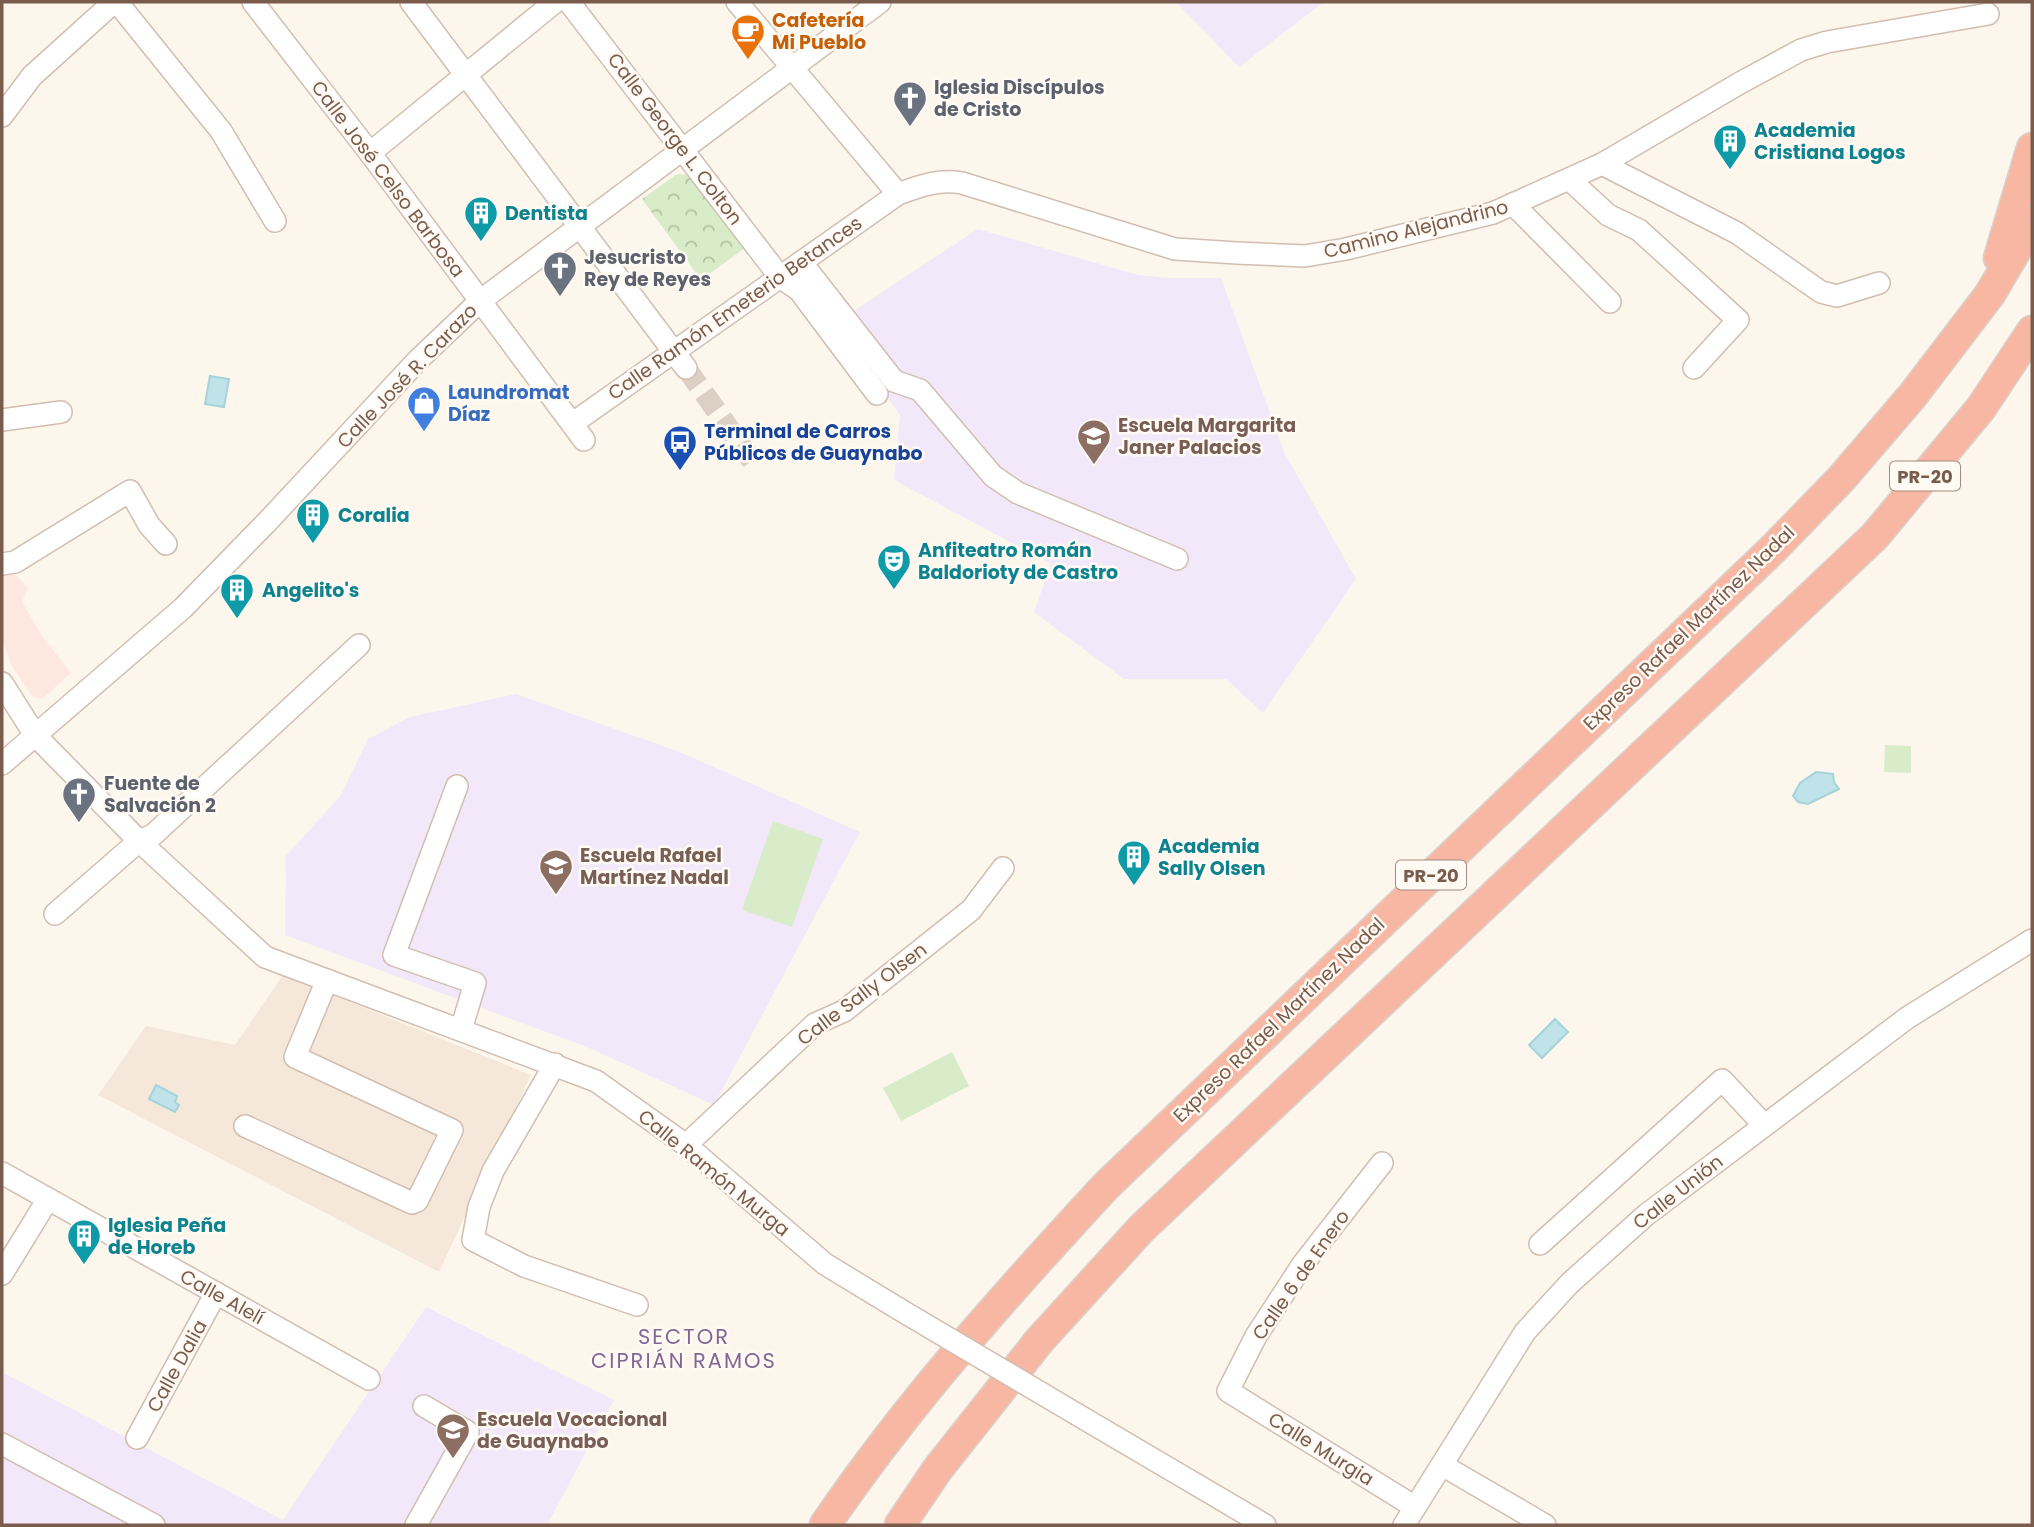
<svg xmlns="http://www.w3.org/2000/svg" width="2034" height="1527" font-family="Poppins,sans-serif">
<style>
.residential{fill:#f5e8da}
.commercial{fill:#fde8e0}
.education{fill:#f3e8fa}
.park{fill:url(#park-crowns)}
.pitch{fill:#d8ecc9}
.water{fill:#bfe3e8;stroke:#a5d3da;stroke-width:2}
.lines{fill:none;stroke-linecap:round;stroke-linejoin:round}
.minor-tunnel{stroke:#dcd0c4;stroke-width:21;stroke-dasharray:21 10;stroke-linecap:butt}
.minor-casing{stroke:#d1beb0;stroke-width:24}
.highway-casing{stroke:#dad1cd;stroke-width:33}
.minor{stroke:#fff;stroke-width:21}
.highway{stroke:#f7b7a3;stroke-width:30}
.minor-bridge-casing{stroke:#d1beb0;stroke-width:24;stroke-linecap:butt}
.minor-bridge{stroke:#fff;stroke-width:21}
.labels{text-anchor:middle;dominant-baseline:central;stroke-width:5;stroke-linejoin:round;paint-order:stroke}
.shield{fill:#fffaf3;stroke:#a28b7f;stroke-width:2}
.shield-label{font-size:18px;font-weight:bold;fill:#7a5c4d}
.food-label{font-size:19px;font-weight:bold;fill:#c56008;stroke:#fffaf3;text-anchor:start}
.worship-label{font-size:19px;font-weight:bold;fill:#5b616d;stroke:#fffaf3;text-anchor:start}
.culture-label{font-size:19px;font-weight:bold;fill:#0d838f;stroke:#fffaf3;text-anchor:start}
.street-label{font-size:19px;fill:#7a5c4d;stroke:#fffaf3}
.shop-label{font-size:19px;font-weight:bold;fill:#366cbe;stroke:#fffaf3;text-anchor:start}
.education-label{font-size:19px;font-weight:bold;fill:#785e54;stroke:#fffaf3;text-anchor:start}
.transit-label{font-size:19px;font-weight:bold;fill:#164399;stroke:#fffaf3;text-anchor:start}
.neighbourhood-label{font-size:21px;letter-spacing:2px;fill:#846695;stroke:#fffaf3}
</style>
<defs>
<pattern id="park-crowns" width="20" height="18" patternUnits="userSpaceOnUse" patternTransform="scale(1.75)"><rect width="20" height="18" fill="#d8ecc9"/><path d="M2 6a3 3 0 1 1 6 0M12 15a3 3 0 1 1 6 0" fill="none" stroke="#b4c2a5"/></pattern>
</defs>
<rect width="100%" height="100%" fill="#fdf6ec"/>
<polygon class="residential" points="283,975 531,1075 439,1272 98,1095 146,1026 235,1045"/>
<polygon class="commercial" points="11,570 28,588 22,602 42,636 71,673 42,699 33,697 13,668 2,641 2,575"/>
<g class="education">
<polygon points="1176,2 1324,2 1239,67"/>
<polygon points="978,229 1138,275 1171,278 1221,278 1284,452 1356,579 1263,713 1226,679 1124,679 1034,612 1051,564 894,480 900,415 834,324"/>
<polygon points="516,694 680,752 860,832 714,1105 587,1047 285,935 286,856 341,795 368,739 410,717"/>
<polygon points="426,1307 614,1400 547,1525 2,1525 2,1372 283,1520"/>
</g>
<polygon class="park" points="677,174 690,175 745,248 701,280 642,199"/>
<g class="pitch">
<polygon points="1885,745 1911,746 1911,773 1884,772"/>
<polygon points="773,821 823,839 792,927 742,910"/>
<polygon points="952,1052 969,1086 901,1121 883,1088"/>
</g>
<g class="water">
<polygon points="210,376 229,379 224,407 205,404"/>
<polygon points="1816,772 1833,774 1834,782 1839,789 1808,804 1798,802 1793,796 1800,783"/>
<polygon points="1555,1019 1568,1032 1542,1058 1529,1045"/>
<polygon points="156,1085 177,1096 175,1102 179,1105 175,1112 149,1099"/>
</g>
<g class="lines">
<polyline class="minor-tunnel" points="686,368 758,469"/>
<g class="minor-casing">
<g id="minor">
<polyline points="117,2 221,131 275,221"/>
<polyline points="253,2 370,153 584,440"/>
<polyline points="411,2 686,368"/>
<polyline points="569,2 780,277 799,290 877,394"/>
<polyline points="737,2 898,194"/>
<polyline points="2,116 32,76 114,2"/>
<polyline points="370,153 555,2"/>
<polyline points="1602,164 1737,233 1821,292 1837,296 1879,283"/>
<polyline points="1570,180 1608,215 1639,230 1738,320 1694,368"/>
<polyline points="1513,204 1610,302"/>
<polyline points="801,262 894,381 920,390 993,476 1018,493 1177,559"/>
<polyline points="2,420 61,412"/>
<path d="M573 423 898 194C920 186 938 179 962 183L1175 249 1237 253 1305 256 1346 249 1493 213 1602 164 1740 83 1801 50 1827 42 1988 14"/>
<polyline points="2,564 15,562 130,491 149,525 166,544"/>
<polyline points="2,683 35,735 139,841 265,957 596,1081 686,1145 825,1264 899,1309"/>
<polyline points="2,764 183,608 267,522 418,360 480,301 880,2"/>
<polyline points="457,786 394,955 475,983 461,1030"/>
<polyline points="55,914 139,841 153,835 359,645"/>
<polyline points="555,1064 493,1171 479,1207 473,1240 524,1266 637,1305"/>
<polyline points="245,1126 412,1203 417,1201 452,1130 295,1057 327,980"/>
<polyline points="686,1145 815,1024 844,1011 971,910 1003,868"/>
<polyline points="1382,1163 1303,1264 1256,1336 1228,1391 1415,1507"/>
<polyline points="2,1173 369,1379"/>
<polyline points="1540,1244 1722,1080 1764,1125"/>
<polyline points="2,1274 48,1199"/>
<polyline points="1078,1415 1265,1525"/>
<polyline points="137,1438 216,1293"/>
<polyline points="2,1444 154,1525"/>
<polyline points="1442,1465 1545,1525"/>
<polyline points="416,1525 468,1432 424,1406"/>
<polyline points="1404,1525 1525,1332 1570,1283 1646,1215 1907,1018 2032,940"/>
</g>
</g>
<g class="highway-casing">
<g id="highway">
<polyline points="1999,258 2032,148"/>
<path d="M825 1525C908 1403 1006 1294 1106 1186L1773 549 1841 479 1913 395 1990 294 2032 223"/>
<polyline points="900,1525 937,1470 1039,1341 1141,1229 1875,536 1981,408 2032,331"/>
</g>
</g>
<use href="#minor" class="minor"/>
<use href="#highway" class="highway"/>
<g class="minor-bridge-casing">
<polyline id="minor-bridge" points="899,1309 1078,1415"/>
</g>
<use href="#minor-bridge" class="minor-bridge"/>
</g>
<defs>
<g id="cafe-pin" transform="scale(1.75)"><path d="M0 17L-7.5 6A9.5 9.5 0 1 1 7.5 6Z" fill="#e8710a" stroke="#fffaf3"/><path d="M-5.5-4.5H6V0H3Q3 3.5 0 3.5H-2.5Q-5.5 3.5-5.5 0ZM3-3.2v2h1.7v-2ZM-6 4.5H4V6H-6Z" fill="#fff"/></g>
<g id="church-pin" transform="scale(1.75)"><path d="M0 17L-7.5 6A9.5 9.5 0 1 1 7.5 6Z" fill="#6b7280" stroke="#fffaf3"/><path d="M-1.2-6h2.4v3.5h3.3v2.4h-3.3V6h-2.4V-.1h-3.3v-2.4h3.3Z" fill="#fff"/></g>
<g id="building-pin" transform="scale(1.75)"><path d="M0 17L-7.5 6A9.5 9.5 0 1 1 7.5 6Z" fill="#0f9aa8" stroke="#fffaf3"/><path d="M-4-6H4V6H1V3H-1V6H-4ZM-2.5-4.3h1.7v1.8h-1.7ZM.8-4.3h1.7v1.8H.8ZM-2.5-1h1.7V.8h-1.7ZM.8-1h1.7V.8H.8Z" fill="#fff"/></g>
<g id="shop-pin" transform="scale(1.75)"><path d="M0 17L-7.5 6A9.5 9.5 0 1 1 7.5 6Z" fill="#3f7fe0" stroke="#fffaf3"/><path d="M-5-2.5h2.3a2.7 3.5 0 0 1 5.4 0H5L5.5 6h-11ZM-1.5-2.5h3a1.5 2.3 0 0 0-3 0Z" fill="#fff"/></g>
<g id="school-pin" transform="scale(1.75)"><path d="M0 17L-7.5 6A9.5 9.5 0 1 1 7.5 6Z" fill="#8d6e63" stroke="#fffaf3"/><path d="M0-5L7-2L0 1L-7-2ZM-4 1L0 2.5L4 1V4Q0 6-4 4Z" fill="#fff"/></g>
<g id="bus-pin" transform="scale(1.75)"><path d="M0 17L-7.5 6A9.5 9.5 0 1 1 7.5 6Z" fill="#1a4fb4" stroke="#fffaf3"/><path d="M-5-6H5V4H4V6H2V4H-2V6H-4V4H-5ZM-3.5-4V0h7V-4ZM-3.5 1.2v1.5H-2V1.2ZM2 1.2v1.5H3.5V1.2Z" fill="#fff"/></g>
<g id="theatre-pin" transform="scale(1.75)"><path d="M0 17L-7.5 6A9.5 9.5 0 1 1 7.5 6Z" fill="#0f9aa8" stroke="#fffaf3"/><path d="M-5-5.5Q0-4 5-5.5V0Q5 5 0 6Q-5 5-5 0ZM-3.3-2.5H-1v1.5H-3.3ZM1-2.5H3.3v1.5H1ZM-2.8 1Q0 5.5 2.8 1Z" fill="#fff"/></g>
</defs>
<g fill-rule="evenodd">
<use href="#cafe-pin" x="748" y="31"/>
<use href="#church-pin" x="910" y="98"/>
<use href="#building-pin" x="1730" y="141"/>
<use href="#building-pin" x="481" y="213"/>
<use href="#church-pin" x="560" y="268"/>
<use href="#shop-pin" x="424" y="403"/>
<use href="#school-pin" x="1094" y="436"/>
<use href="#bus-pin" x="680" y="442"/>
<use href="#building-pin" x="313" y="515"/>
<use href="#theatre-pin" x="894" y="561"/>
<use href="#building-pin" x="237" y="590"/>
<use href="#church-pin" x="79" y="794"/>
<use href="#building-pin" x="1134" y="857"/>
<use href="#school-pin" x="556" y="866"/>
<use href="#building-pin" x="84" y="1236"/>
<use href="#school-pin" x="453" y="1430"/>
</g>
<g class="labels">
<g class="shield">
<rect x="1890" y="461.5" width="70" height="29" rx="5"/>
<rect x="1396" y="860.5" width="70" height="29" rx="5"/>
</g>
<g class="shield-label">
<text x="1925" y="476">PR-20</text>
<text x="1431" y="875">PR-20</text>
</g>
<g class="food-label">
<text x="772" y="20">Cafetería<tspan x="772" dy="22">Mi Pueblo</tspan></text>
</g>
<g class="worship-label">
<text x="934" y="87">Iglesia Discípulos<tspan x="934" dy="22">de Cristo</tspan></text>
<text x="584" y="257">Jesucristo<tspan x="584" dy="22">Rey de Reyes</tspan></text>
<text x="104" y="783">Fuente de<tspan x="104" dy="22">Salvación 2</tspan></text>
</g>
<g class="culture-label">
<text x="1754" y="130">Academia<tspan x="1754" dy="22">Cristiana Logos</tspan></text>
<text x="505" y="213">Dentista</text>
<text x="338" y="515">Coralia</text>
<text x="918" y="550">Anfiteatro Román<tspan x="918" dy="22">Baldorioty de Castro</tspan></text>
<text x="262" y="590">Angelito's</text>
<text x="1158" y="846">Academia<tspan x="1158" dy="22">Sally Olsen</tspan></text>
<text x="108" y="1225">Iglesia Peña<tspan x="108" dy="22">de Horeb</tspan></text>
</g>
<g class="street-label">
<text transform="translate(675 139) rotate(53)">Calle George L. Colton</text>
<text transform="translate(388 179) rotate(53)">Calle José Celso Barbosa</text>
<text transform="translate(1416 229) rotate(-14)">Camino Alejandrino</text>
<text transform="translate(735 308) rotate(-35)">Calle Ramón Emeterio Betances</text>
<text transform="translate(407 376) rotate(-46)">Calle José R. Carazo</text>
<text transform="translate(1689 628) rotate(-44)">Expreso Rafael Martínez Nadal</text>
<text transform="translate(862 994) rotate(-37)">Calle Sally Olsen</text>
<text transform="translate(1279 1020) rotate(-44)">Expreso Rafael Martínez Nadal</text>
<text transform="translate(714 1173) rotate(39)">Calle Ramón Murga</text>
<text transform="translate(1678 1192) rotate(-38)">Calle Unión</text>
<text transform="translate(1301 1275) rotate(-55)">Calle 6 de Enero</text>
<text transform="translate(222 1297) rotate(29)">Calle Alelí</text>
<text transform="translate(177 1366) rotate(-61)">Calle Dalia</text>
<text transform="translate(1321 1449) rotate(32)">Calle Murgia</text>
</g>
<g class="shop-label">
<text x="448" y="392">Laundromat<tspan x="448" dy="22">Díaz</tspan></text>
</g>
<g class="education-label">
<text x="1118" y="425">Escuela Margarita<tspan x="1118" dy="22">Janer Palacios</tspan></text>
<text x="580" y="855">Escuela Rafael<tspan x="580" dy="22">Martínez Nadal</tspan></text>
<text x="477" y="1419">Escuela Vocacional<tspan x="477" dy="22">de Guaynabo</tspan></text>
</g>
<g class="transit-label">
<text x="704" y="431">Terminal de Carros<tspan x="704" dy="22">Públicos de Guaynabo</tspan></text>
</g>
<g class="neighbourhood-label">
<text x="684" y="1336">SECTOR<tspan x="684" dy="24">CIPRIÁN RAMOS</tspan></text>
</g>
</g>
<rect width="2034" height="1527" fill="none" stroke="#7a5c4d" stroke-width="7"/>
</svg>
